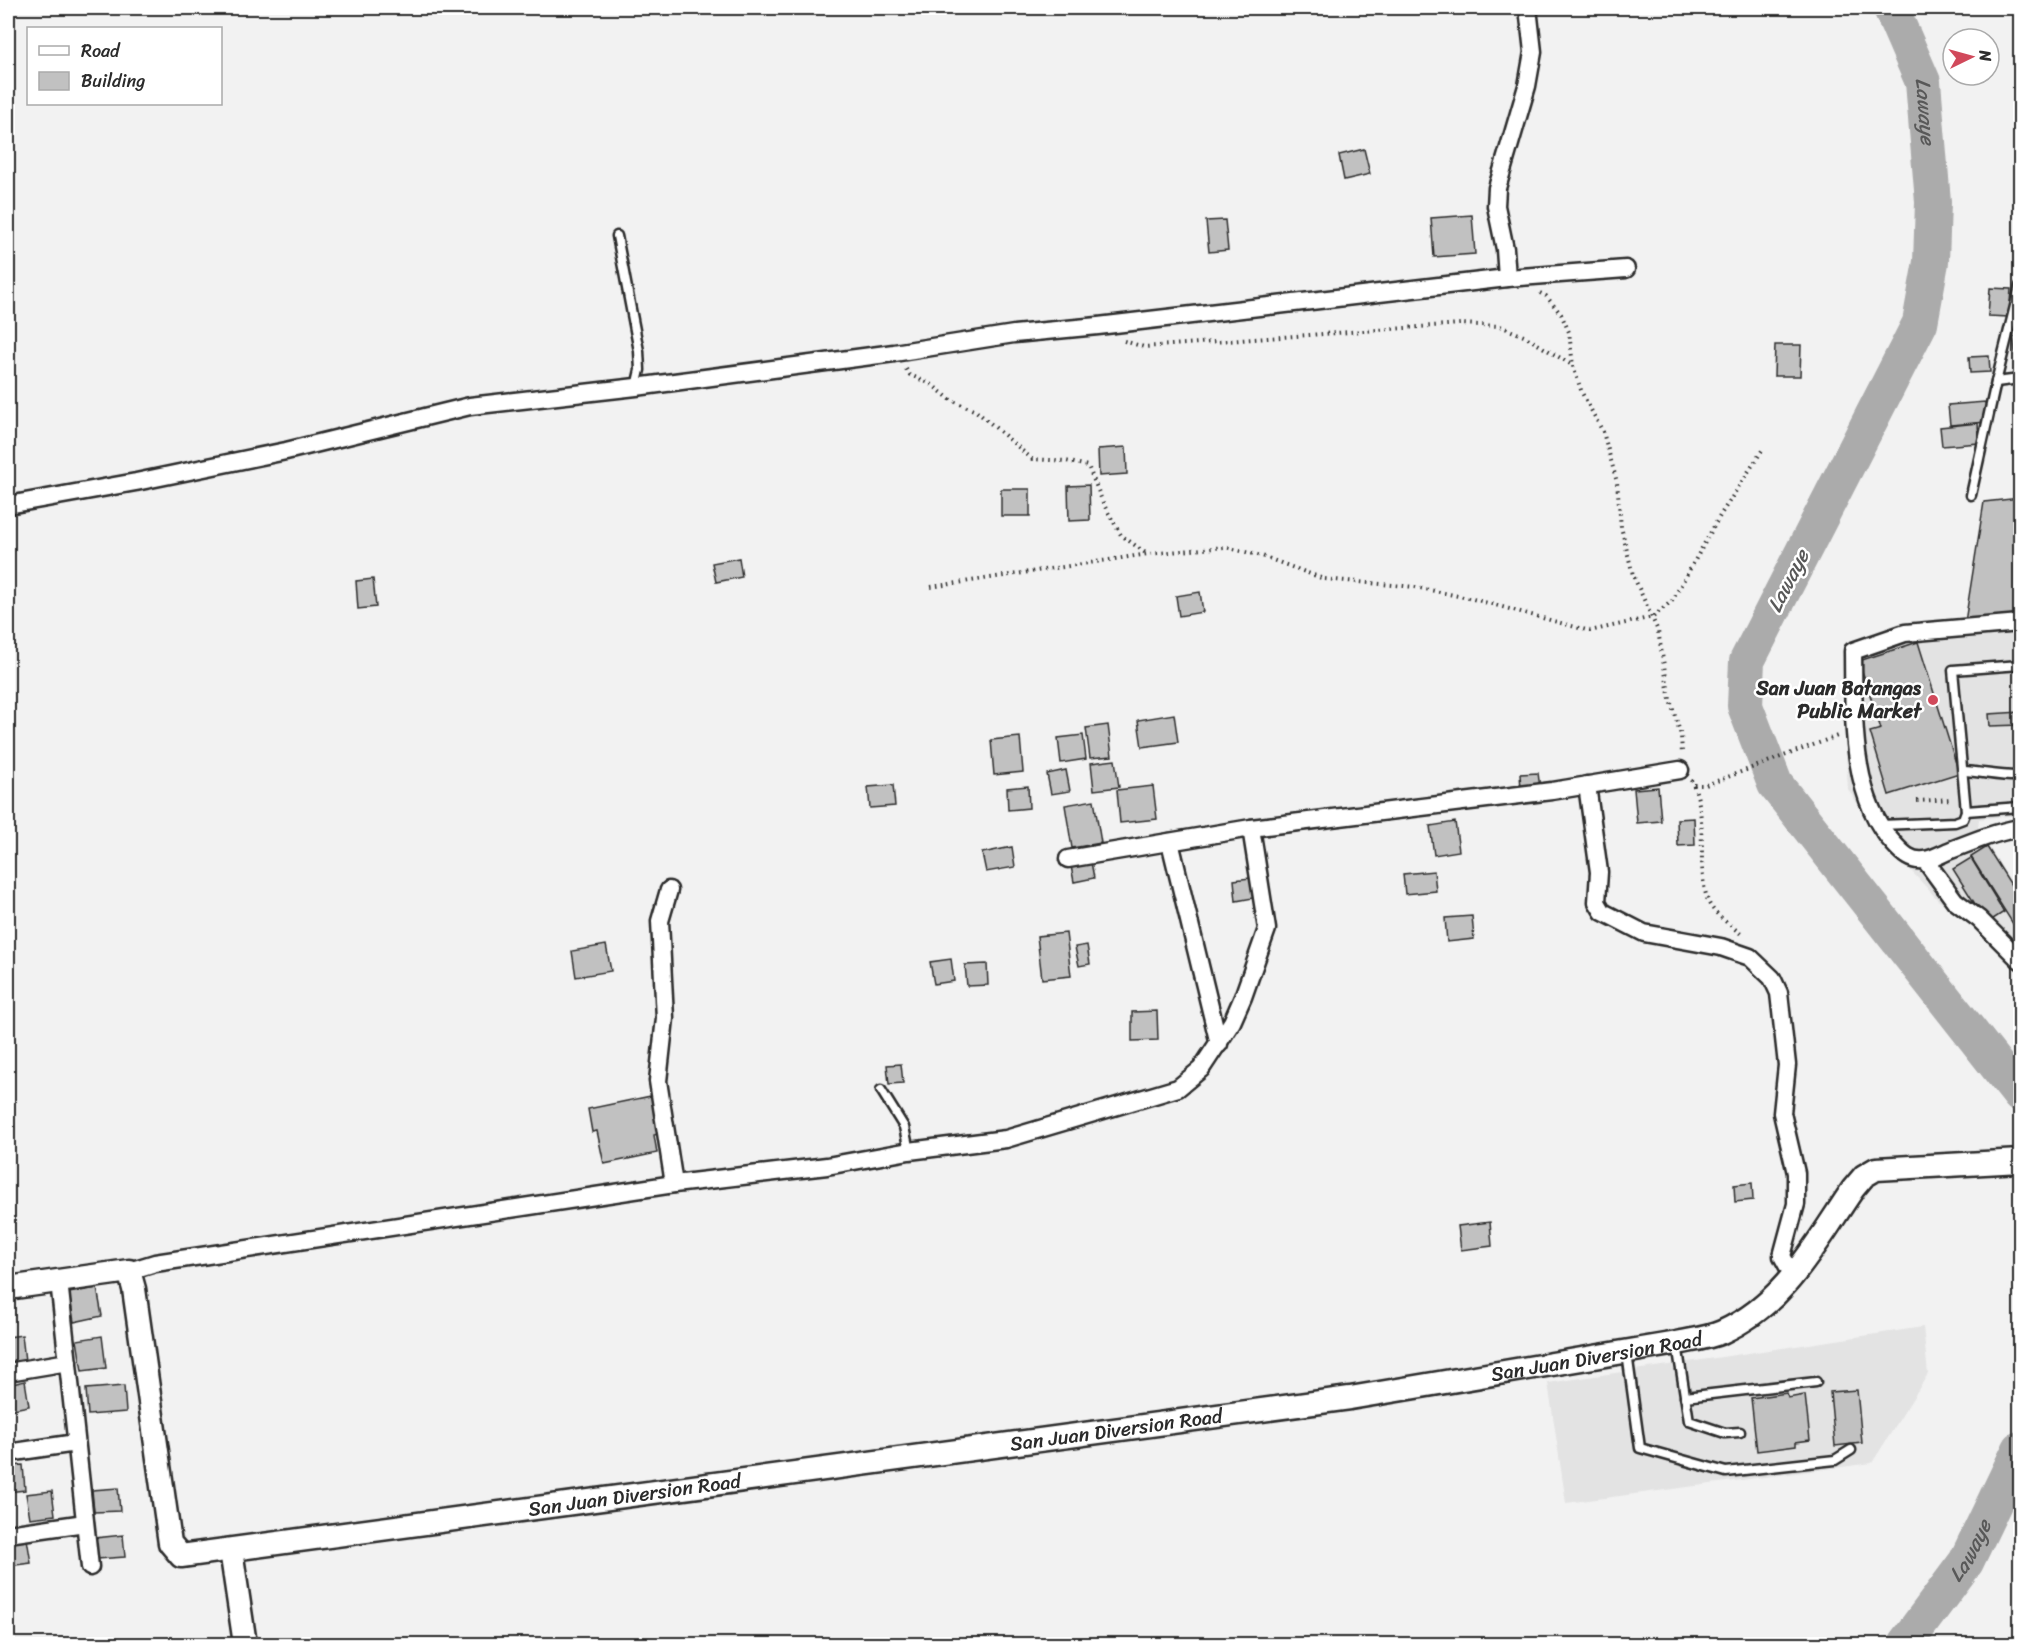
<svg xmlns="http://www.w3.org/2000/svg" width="2028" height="1652" font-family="Sriracha,sans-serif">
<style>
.built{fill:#e3e3e3}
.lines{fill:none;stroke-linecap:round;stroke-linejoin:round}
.river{stroke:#ababab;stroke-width:36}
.building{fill:#c1c1c1;stroke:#2b2b2b;stroke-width:1.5}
.lane-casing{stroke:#2b2b2b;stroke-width:13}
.street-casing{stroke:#2b2b2b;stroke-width:21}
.secondary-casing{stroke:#2b2b2b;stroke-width:27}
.path{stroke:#2b2b2b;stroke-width:4;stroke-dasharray:1.5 4.5;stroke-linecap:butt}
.lane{stroke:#fff;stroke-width:8}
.street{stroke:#fff;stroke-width:16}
.secondary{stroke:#fff;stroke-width:22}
.poi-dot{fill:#d1495b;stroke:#fff;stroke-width:2}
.labels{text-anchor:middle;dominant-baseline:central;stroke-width:5;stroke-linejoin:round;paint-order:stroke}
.poi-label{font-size:20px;font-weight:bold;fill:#2b2b2b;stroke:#fff;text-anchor:end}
.street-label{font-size:20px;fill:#2b2b2b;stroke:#fff}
.water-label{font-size:21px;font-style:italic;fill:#585858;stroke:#fff}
</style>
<rect width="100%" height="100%" fill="#f2f2f2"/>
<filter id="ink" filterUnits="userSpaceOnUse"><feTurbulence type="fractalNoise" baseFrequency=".0167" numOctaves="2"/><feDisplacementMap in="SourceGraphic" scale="12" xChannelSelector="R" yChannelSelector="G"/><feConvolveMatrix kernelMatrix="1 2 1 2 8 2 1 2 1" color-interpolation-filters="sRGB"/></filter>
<g filter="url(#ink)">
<g class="built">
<polygon points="2020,632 2020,815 1979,819 1978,829 2020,897 2020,969 2014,960 1972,922 1939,901 1877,834 1848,789 1845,739 1847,661 1920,639"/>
<polygon points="1923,1327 1928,1374 1872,1463 1566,1503 1548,1383"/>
</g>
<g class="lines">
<g class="river">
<path id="s1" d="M1891 8 1923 82 1933 202 1931 262 1920 323 1747 661 1745 706 1775 784 2020 1095"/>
<path id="s2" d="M1905 1644 1966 1562 2020 1449"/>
</g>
</g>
<g class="building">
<polygon points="1364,149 1370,174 1344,180 1339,155"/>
<polygon points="1472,215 1475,254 1434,257 1431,218"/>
<polygon points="1225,220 1228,250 1209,252 1206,221"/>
<polygon points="1990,288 2011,289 2009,317 1988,316"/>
<polygon points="2020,336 2020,366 2017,367 2013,337"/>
<polygon points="1775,345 1801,345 1800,376 1774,376"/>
<polygon points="1989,356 1990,372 1970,373 1969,357"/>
<polygon points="1985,402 1987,422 1950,425 1948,405"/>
<polygon points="1978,423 1979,443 1942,446 1940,427"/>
<polygon points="1126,447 1127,474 1099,476 1098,449"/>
<polygon points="1089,485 1090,520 1069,521 1068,486"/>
<rect x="1001" y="489" width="29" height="27"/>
<polygon points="2020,498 2020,616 1965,622 1984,502"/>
<polygon points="739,558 742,577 716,582 712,563"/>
<polygon points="373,579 376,607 358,609 356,581"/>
<polygon points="1200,592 1203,612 1179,616 1176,596"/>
<polygon points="1918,642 1959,773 1889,795 1870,732 1881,729 1859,661"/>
<polygon points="2020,712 2020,725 1990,726 1989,714"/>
<polygon points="1174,714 1178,742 1142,747 1138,720"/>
<polygon points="1108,725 1112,756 1090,758 1086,728"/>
<polygon points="1083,735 1086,759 1061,763 1058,738"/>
<polygon points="1020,737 1023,772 994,775 991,740"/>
<polygon points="1115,760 1119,787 1094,790 1091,763"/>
<polygon points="1066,770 1070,791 1051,794 1047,774"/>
<polygon points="1538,773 1540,788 1521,789 1520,774"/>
<polygon points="893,785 895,806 870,808 868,787"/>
<polygon points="1028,786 1029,808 1008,810 1007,788"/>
<polygon points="1153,786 1157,819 1120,823 1117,790"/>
<polygon points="1658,787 1661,821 1637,823 1634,789"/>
<polygon points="1094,800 1101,843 1072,848 1065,805"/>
<polygon points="1694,818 1695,845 1678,846 1677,819"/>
<polygon points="1455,822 1459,851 1434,855 1430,826"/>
<polygon points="1012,847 1015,867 986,872 982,853"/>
<polygon points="1987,847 2020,899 2020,935 1971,857"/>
<polygon points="1971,858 2004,912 1987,923 1953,869"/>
<polygon points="1091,862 1094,878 1074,882 1071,866"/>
<polygon points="1434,871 1436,891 1405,894 1403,874"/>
<polygon points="1250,878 1253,898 1236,901 1234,880"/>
<polygon points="1472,916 1474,939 1447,942 1445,918"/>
<polygon points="1066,933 1071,976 1042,979 1037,936"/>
<polygon points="606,945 611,971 576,977 572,951"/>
<polygon points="1087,945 1090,964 1079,966 1075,947"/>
<polygon points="951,959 954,981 934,984 930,962"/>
<polygon points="987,964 988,985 967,986 965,965"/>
<polygon points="1157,1011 1158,1040 1132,1041 1132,1012"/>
<polygon points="901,1064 903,1083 889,1084 887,1065"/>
<polygon points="651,1096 658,1134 654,1135 657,1153 604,1164 597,1131 592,1132 588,1109"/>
<polygon points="1752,1183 1753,1200 1735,1202 1734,1185"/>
<polygon points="1490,1222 1492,1246 1461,1250 1458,1226"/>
<polygon points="97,1288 102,1316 74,1322 69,1293"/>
<polygon points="22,1335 25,1361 8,1362 8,1337"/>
<polygon points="102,1336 106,1368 82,1371 77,1340"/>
<polygon points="25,1381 29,1406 8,1410 8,1385"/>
<polygon points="124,1386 126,1412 88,1415 86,1389"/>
<polygon points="1857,1390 1862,1443 1835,1446 1830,1392"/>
<polygon points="1787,1393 1788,1398 1805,1395 1810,1440 1796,1442 1796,1446 1757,1451 1751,1398"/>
<polygon points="23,1465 25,1490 8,1492 8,1466"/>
<polygon points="118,1488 120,1511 94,1512 92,1490"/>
<polygon points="52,1491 55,1515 30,1518 26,1494"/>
<polygon points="123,1535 125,1557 97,1559 95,1538"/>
<polygon points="27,1539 31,1563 8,1566 8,1541"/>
</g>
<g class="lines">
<g class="lane-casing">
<g id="lane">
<polyline points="617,236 639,351 640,370 636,387"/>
<polyline points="1996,382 2020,379"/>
<polyline points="1971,495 1996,382 2020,286"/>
<path d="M1963 771C1983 772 2001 777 2020 776"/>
<polyline points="1966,811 2020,807"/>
<polyline points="1881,825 1955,822 1963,819 1966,811 1953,670 2020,665"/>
<polyline points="881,1090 904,1127 909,1151"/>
<polyline points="1677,1344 1689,1421 1725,1433 1740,1432"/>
<polyline points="1627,1353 1640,1448 1726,1472 1835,1460 1851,1450"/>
<polyline points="1685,1397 1816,1382"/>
</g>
</g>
<g class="street-casing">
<g id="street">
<polyline points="1507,278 1505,249 1496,206 1497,188 1527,86 1533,52 1528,8"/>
<polyline points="8,505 136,482 286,451 470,406 636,387 894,353 1014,334 1098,326 1507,278 1626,269"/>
<path d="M2020 623 1905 633 1853 651C1854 712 1849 796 1894 844 1903 854 1911 862 1925 860 1933 859 1943 853 1951 850 1974 841 1996 832 2020 828"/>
<polyline points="1587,785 1599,872 1597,902 1603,912 1644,933 1721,947 1750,957 1772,978 1779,993 1787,1065 1782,1113 1796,1173 1796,1204 1782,1256 1793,1276"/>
<polyline points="1170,842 1219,1044"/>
<polyline points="1068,859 1251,828 1552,791 1680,770"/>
<polyline points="1925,860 1955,901 1979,919 2020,960"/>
<polyline points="669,890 660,921 665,1018 658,1081 674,1184"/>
<polyline points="129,1271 155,1263 674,1184 827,1166 909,1151 1006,1139 1178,1088 1201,1069 1232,1022 1243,997 1267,929 1251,828"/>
<polyline points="59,1281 90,1567"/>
<polyline points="8,1372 68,1362"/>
<polyline points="8,1453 76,1443"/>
<polyline points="8,1534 85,1523"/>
</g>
</g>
<g class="secondary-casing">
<g id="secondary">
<path id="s3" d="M8 1288 129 1271 134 1289 170 1543 181 1556 1350 1398 1677 1343C1691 1340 1708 1338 1722 1332 1786 1303 1815 1244 1853 1189L1864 1176 1876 1169 2020 1161"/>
<polyline points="231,1550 245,1644"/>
</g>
</g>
<g class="path">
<polyline points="1540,293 1546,296 1561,314 1569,332 1573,366 1582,393 1603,432 1617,482 1621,527 1633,575 1658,631 1670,700 1681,735 1682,754"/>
<polyline points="1124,341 1144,347 1460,324 1500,326 1526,337 1572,365"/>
<polyline points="906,369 910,375 931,384 951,400 976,411 1032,459 1066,461 1088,466 1104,505 1121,535 1147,554"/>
<polyline points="931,587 1148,554 1225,547 1262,556 1324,579 1415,587 1473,599 1590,631 1653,617 1672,601 1721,514 1763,449"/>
<path d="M1691 780C1710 816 1695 866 1708 901 1713 914 1731 925 1741 934"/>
<polyline points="1694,785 1706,785 1840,735"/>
<polyline points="1917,801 1952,799"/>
</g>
<use href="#lane" class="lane"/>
<use href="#street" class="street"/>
<use href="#secondary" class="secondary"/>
</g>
</g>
<circle class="poi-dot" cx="1933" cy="700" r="6"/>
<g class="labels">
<g class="poi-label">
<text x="1921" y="688">San Juan Batangas<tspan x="1921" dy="23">Public Market</tspan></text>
</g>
<g class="street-label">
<text stroke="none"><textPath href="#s3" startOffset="1844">San Juan Diversion Road</textPath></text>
<text stroke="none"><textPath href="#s3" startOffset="1358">San Juan Diversion Road</textPath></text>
<text stroke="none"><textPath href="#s3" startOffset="872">San Juan Diversion Road</textPath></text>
</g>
<g class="water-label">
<text stroke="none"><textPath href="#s1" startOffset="110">Lawaye</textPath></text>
<text transform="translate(1788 581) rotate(-63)">Lawaye</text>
<text stroke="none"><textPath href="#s2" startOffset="114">Lawaye</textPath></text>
</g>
</g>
<rect width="2028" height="1652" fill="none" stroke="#fff" stroke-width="30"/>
<rect x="15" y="15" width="1998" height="1622" fill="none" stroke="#2b2b2b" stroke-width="2" filter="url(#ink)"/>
<rect x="27" y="27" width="195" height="78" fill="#ffffff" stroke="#aaaaaa" stroke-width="1.5"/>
<rect x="39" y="46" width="30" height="9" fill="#ffffff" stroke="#aaaaaa" stroke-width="1.5"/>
<text x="81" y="57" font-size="18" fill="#2b2b2b">Road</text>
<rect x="39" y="72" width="30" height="18" fill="#c1c1c1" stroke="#aaaaaa" stroke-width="1.5"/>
<text x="81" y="87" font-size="18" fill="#2b2b2b">Building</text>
<g transform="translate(1971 57) rotate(85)"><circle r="28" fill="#ffffff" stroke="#aaaaaa" stroke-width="1.5"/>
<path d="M0-4.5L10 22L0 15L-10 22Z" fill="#d1495b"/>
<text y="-9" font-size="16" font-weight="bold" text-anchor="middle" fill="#2b2b2b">N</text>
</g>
</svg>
